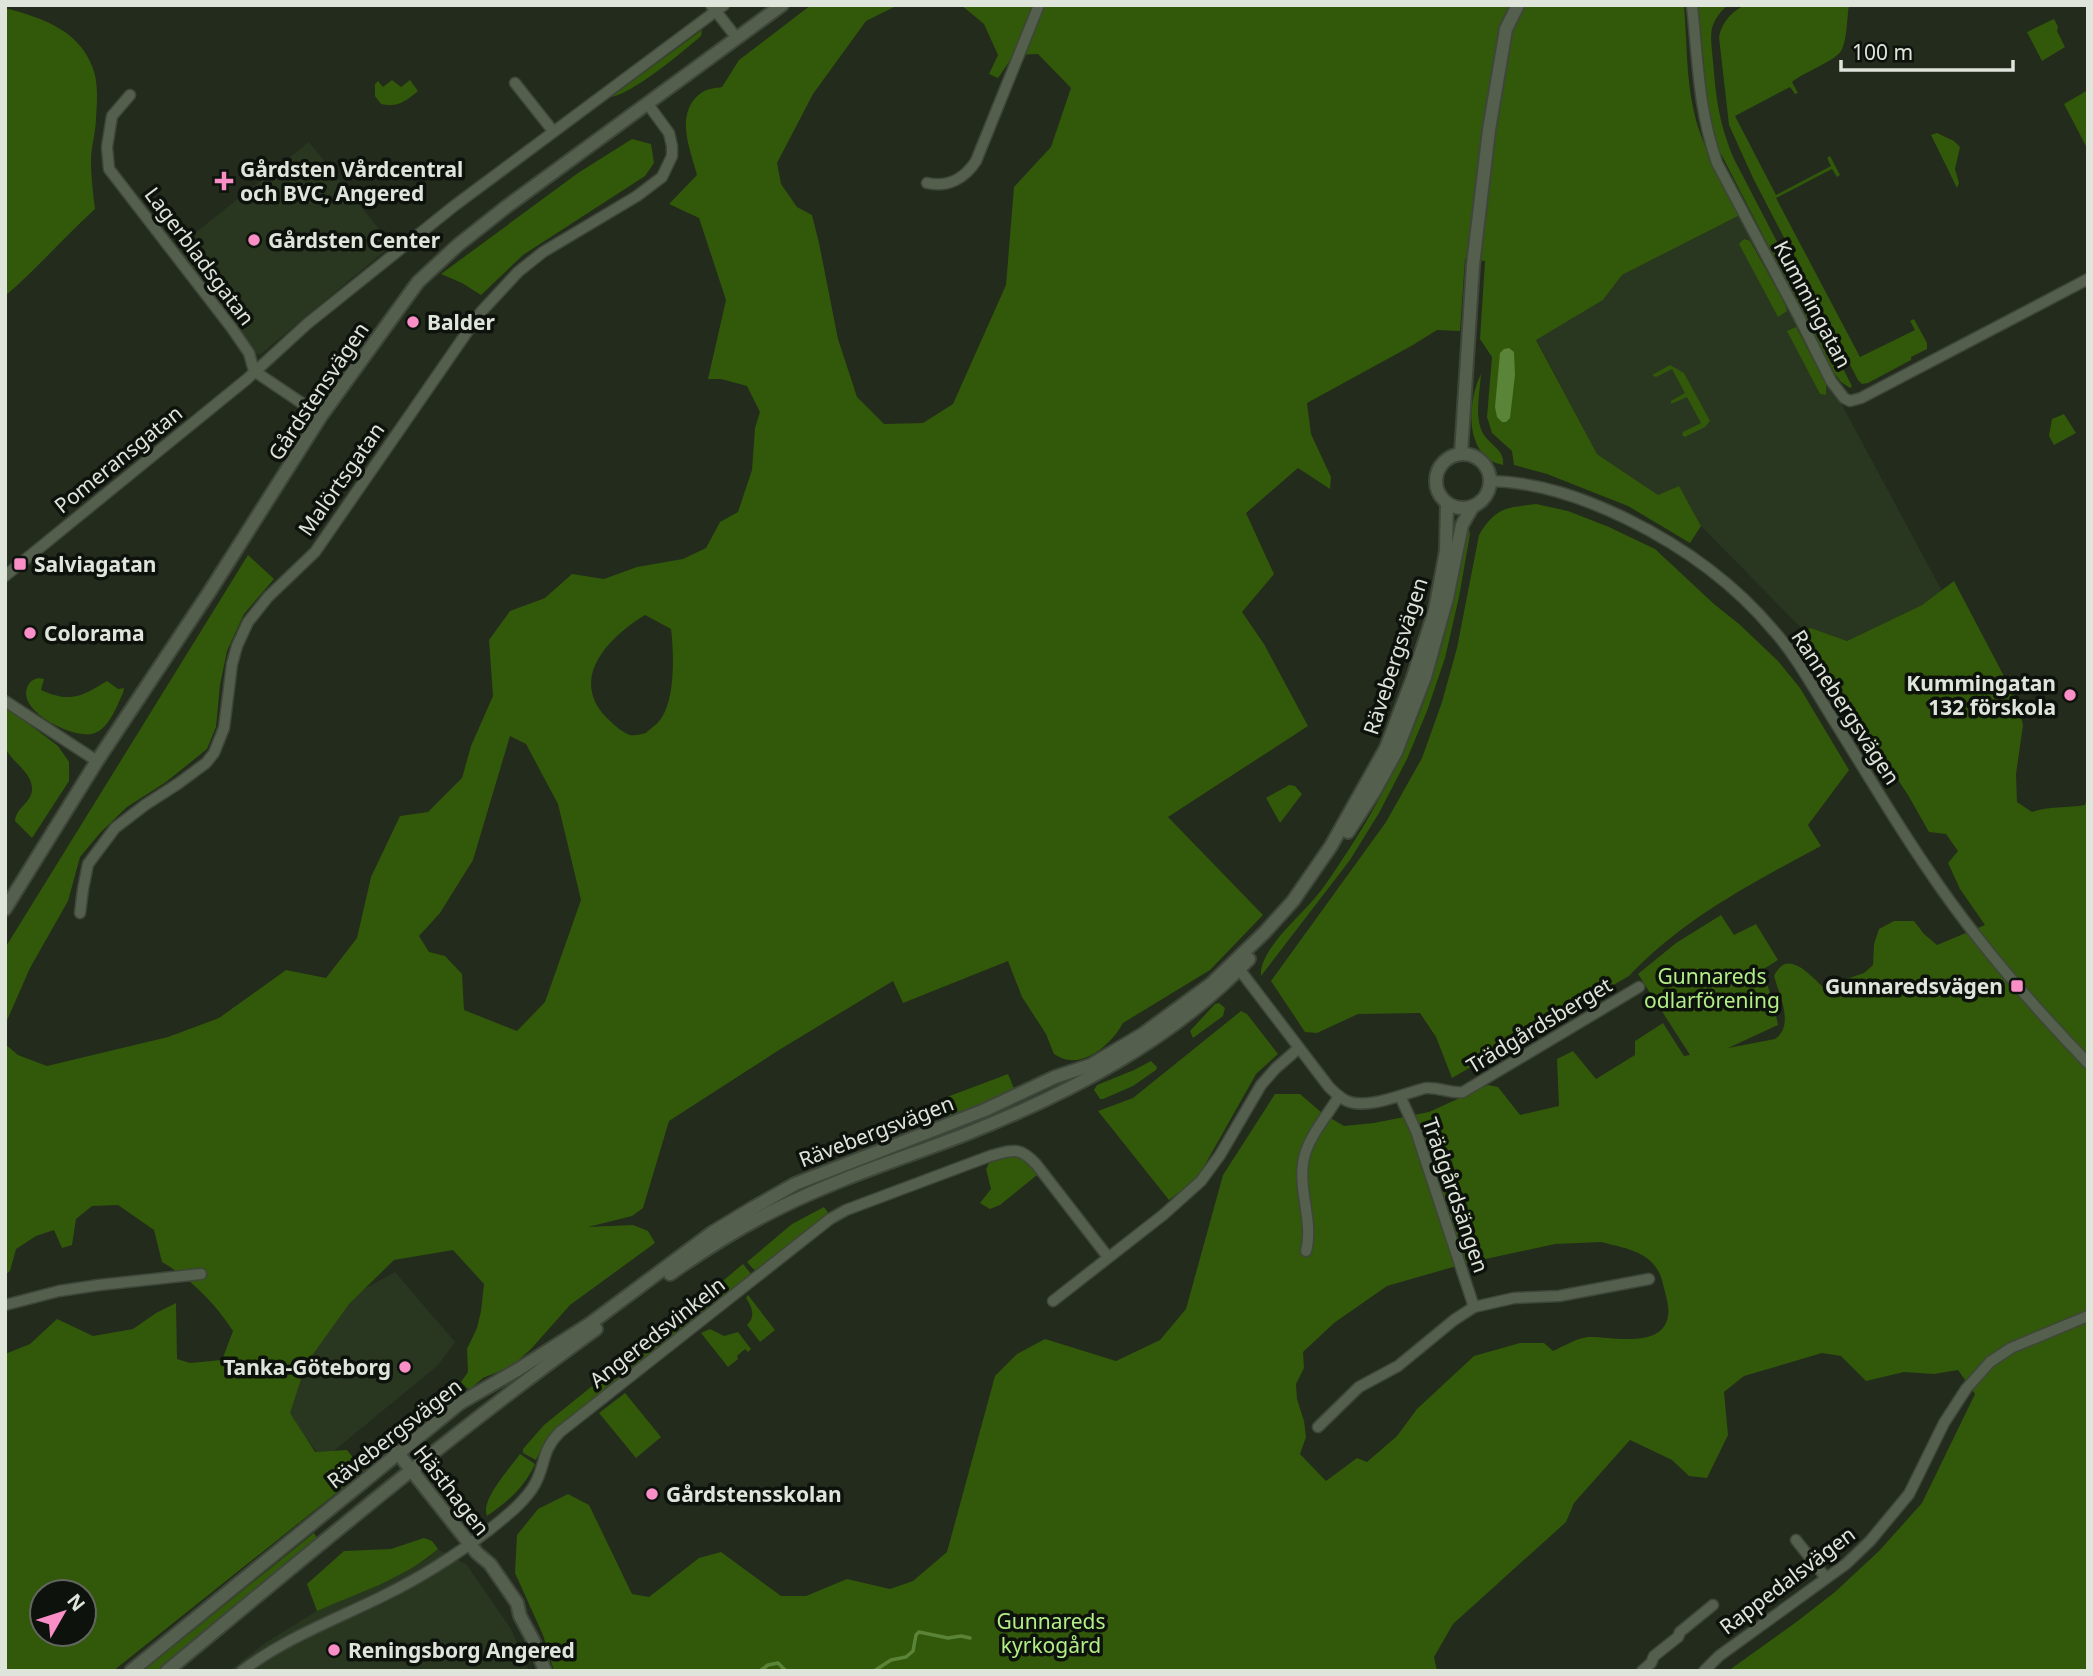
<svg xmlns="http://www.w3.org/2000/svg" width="2093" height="1676" font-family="'Noto Sans',sans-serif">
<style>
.built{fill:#293620}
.green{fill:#325809;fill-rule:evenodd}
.water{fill:#5a8438}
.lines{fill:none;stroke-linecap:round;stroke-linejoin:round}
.stream{stroke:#5a8438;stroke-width:3.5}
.minor-casing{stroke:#3e4639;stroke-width:13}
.tertiary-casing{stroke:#3e4639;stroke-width:16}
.minor{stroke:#545f4e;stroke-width:10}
.tertiary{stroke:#545f4e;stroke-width:12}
.poi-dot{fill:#fa8fc7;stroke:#0e120c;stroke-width:2.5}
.labels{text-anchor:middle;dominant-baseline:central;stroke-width:7;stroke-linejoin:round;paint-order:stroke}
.poi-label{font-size:21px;font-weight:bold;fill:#dfe5db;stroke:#0e120c;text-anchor:start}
.street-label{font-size:21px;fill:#dfe5db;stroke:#0e120c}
.park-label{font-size:21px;fill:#b3ee87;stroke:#0e120c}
</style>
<rect width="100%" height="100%" fill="#222b1c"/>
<g class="built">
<polygon points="309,142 392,245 261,354 253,354 170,253"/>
<polygon points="1740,215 1942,591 1922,605 1847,641 1811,628 1803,630 1701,526 1679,487 1658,495 1597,454 1536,339 1603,300 1622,275"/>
<polygon points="395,1272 455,1342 438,1365 323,1460 285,1412 308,1354 348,1298"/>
<polygon points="438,1549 467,1565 511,1629 529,1671 229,1671 265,1643 317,1611 386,1580 427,1559"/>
</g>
<g class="green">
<path d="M811 5H898L866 21 813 94 777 163 781 184 797 207 812 215 819 243 838 339 857 397 884 424 923 423 953 404 1006 285 1014 187 1051 147 1071 88 1038 54 1014 55 998 78 989 74 998 55 984 24 961 5H1684C1687 40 1686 78 1694 112 1702 148 1724 183 1740 215L1622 275 1603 300 1536 340 1597 454 1658 495 1679 486 1701 526 1690 543 1628 506 1547 474 1514 465 1512 451 1492 433 1487 417 1492 357 1480 339 1485 261 1465 259 1460 331 1437 330 1413 345 1307 403 1311 434 1331 477 1330 489 1298 468 1246 513 1274 574 1242 612 1264 644 1308 726 1168 817 1263 915 1210 970 1123 1023C1114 1040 1092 1062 1070 1060 1065 1060 1059 1057 1054 1054L1046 1034 1022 997 1008 961 903 1003 893 981 779 1050 669 1121 643 1208 632 1216 588 1227 633 1225 648 1231 655 1243 570 1305 531 1349 512 1366 483 1378 469 1390 461 1382 468 1372 467 1349 477 1328 481 1311 484 1284 453 1250 394 1260 349 1304 306 1364 290 1413 315 1452 347 1450 364 1471 113 1671H5V1354L30 1344 57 1319 93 1336 133 1329 156 1313 176 1303 177 1359 190 1363 222 1360 233 1331C215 1303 191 1279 162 1262L154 1230 118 1205 92 1206 76 1219 72 1245 62 1248 54 1230 36 1236 16 1249 10 1271 5 1275V1044L18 1055 47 1066 168 1037 219 1018 286 970 326 978 357 938 371 877 400 816 428 812 462 778 471 746 493 696 489 640 510 611 545 598 572 574 604 579 637 567 683 559 706 548 720 522 738 512 752 470 755 428 760 412 747 386 721 379H708L726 300 699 218 669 204 697 175C690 149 674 113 701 93 706 89 715 88 722 87L739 60ZM645 615 671 629C674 653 675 697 662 717 659 723 651 728 646 733 642 734 634 736 630 735 623 733 613 724 608 719 567 679 609 637 645 615ZM510 736 526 744 558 804 581 900 545 1002 517 1031 464 1010 462 974 445 956 429 952 419 936 440 913 473 860ZM42 1592H84V1634H42Z"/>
<path d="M1698 5H1728C1721 11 1715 18 1712 28 1710 38 1712 50 1713 61 1716 99 1719 123 1734 159L1852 386 1850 388 1841 382 1834 373 1719 150 1708 107Z"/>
<path d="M1745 5H1849C1847 17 1847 42 1841 51 1835 61 1804 72 1792 82L1798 93 1795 94 1790 87 1735 116 1776 195 1831 166 1827 158 1830 156 1840 175 1837 177 1832 169 1776 198 1860 357 1915 330 1910 321 1914 319 1927 343V349L1911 357V360L1868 383 1862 384 1858 380 1753 178 1729 125 1719 37C1722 22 1731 12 1745 5Z"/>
<path d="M5 8C44 18 84 32 95 75 98 88 97 105 96 118 96 132 91 146 91 161 91 177 93 193 95 209 64 237 37 269 5 296Z"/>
<polygon points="2054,19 2058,27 2057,31 2065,47 2042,61 2027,32"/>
<path d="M702 30 701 36C681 53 635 92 611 97Z"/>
<path d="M392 80 401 87 410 80 418 91C406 101 398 108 381 104L375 96V84L378 81 383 87Z"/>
<polygon points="2088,90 2088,150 2064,104"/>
<polygon points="1937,133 1954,141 1960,147 1955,169 1959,183 1957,188 1931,135"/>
<polygon points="632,139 651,144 654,163 645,176 523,255 481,295 462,283 441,274 578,173"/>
<polygon points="1744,239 1750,241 1785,304 1787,311 1778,317 1739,244"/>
<polygon points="1796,327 1826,384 1826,395 1820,394 1787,331"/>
<polygon points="1670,365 1684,373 1710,421 1705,427 1685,437 1682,435 1683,432 1701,423 1687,397 1671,404 1671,401 1685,393 1672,369 1656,377 1652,375"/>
<path d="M1481 374C1480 391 1475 413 1481 429 1486 444 1506 449 1503 465 1464 457 1467 402 1481 374Z"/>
<polygon points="173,409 181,419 114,474 98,484 90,483 86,479"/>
<polygon points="2064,414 2076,433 2054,445 2049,436 2052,419"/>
<path d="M1536 504 1568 511 1609 527 1655 549 1714 604 1739 624 1778 661 1800 688 1849 770 1808 825 1821 846C1752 883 1683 919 1629 976L1452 1078 1436 1037 1420 1013 1358 1014 1317 1033 1305 1032 1271 981 1386 822 1422 758 1442 702 1457 648 1479 535C1496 507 1506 508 1536 504Z"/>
<path d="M1467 529 1469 530 1470 534 1459 597 1445 658 1427 711 1407 759 1379 813 1350 860 1261 976C1258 952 1299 917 1314 899 1322 890 1329 879 1336 869 1380 804 1416 735 1438 659 1451 617 1458 573 1467 529Z"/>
<polygon points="248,555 274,579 244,614 227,651 220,685 216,727 207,749 166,782 127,807 100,833 80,857 68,901 30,968 5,1025 5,948"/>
<path d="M1954 581 2017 701 2023 725 2016 774 2017 802 2032 812C2049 806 2067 808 2085 805L2088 793V1671H1728L1795 1623 1835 1592 1879 1551 1922 1503 1975 1394 1958 1370 1934 1374 1904 1372 1866 1381 1841 1356 1822 1353 1744 1376 1724 1392 1728 1435 1707 1478 1689 1476 1672 1460 1630 1440 1574 1503 1566 1522 1453 1624 1434 1657 1437 1671H554L543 1635 515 1573 517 1535 538 1509 568 1494 589 1505 632 1594 649 1597 699 1558 721 1552 781 1596H806L847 1579 890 1589 913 1581 947 1552 995 1376 1017 1354 1045 1339 1116 1361 1160 1340 1186 1309 1223 1175 1275 1094H1300L1322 1113 1344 1126 1374 1123 1429 1112 1488 1085 1498 1087 1520 1115 1559 1106 1557 1059 1573 1051 1596 1079 1635 1055V1041L1663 1023 1684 1056 1690 1055 1638 974 1676 943 1721 915 1734 935 1756 924 1778 960 1762 970 1773 1001 1778 1025 1728 1048 1775 1039C1795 1026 1779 994 1774 976 1787 948 1809 974 1823 987L1864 973 1873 965 1874 944 1879 929 1894 921H1914L1924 934 1937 945 1985 925 1960 889 1948 863 1958 851 1946 834 1929 832 1908 795 1803 636V630L1811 628 1847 641 1922 605ZM1601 1242C1628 1249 1656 1252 1663 1284 1665 1293 1670 1307 1668 1316 1662 1350 1611 1336 1588 1337 1577 1338 1564 1346 1553 1351L1544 1343H1520L1474 1356 1417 1409 1397 1436 1367 1462 1357 1458 1326 1481 1300 1454 1306 1437 1304 1421 1297 1399 1296 1384 1304 1368 1303 1352 1334 1323 1387 1286 1467 1263 1555 1244Z"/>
<path d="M38 678 44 679 41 690C70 703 81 697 107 681L118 689 124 688 123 693C117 706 109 728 95 733 78 741 18 713 27 688 29 682 32 680 38 678Z"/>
<path d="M5 706 58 746 69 762V781L32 838 15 821C16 807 33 802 32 788 31 770 9 761 5 746 2 734 5 718 5 706Z"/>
<polygon points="1289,785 1295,786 1302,794 1280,823 1266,798"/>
<polygon points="1219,1003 1225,1008 1223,1016 1193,1038 1190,1031 1215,1004"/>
<polygon points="1241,1011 1247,1014 1278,1054 1256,1074 1197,1179 1169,1200 1098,1111 1133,1098"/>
<polygon points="1151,1061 1157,1067 1156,1070 1133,1086 1103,1099 1100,1099 1094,1090 1097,1085 1134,1070"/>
<polygon points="1008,1074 1015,1091 946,1119 939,1100"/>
<polygon points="1014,1155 1026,1161 1037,1175 1000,1205 990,1209 980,1203 991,1189 986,1169 989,1163"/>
<polygon points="824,1207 829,1214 756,1272 747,1262 792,1224"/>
<polygon points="743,1264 752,1275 701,1315 694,1305"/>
<path d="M748 1295 775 1330 760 1342 747 1325C756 1316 752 1307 746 1298Z"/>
<polygon points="691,1306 698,1316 562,1424 545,1441 536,1460 523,1453 523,1449 544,1425"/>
<polygon points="710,1329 724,1336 738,1332 751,1349 748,1352 745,1349 737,1356 738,1359 728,1367 701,1333"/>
<polygon points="625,1393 661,1437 636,1458 599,1413"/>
<path d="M520 1454 535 1464C525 1487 507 1502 487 1516 480 1500 510 1468 520 1454Z"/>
<polygon points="314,1533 317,1538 309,1548 158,1671 143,1671"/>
<path d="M424 1538 432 1541 438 1549C405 1578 358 1593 317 1611L307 1584 344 1551 391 1549Z"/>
</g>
<polygon class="water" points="1509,348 1514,352 1515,375 1510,418 1506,422 1502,422 1497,417 1495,407 1500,353 1504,349"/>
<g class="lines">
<g class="stream">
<polyline points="760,1671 768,1665 778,1663 786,1671"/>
<polyline points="874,1671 891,1660 906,1657 913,1651 916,1635 919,1632 948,1638 961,1636 970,1638"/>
</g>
<g class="minor-casing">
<g id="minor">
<polyline points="711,5 736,37"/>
<path d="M1692 5C1698 61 1698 108 1717 163L1799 317 1831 381 1844 398 1850 401 1861 398 2088 279"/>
<polyline points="515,83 553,131"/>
<polyline points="130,95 112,116 107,147 109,169 231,327 249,353 254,371 321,416"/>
<path d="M927 183C948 188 965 178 976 161L1039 5"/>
<path d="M1490 481C1539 482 1584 498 1627 519 1682 546 1734 583 1774 631 1797 657 1814 689 1833 719 1865 770 1895 822 1929 871 1976 941 2030 1003 2088 1063"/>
<polyline points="5,576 247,379 307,324 454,206 724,5"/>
<polyline points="5,701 97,761"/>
<polyline points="80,913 83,889 88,864 115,828 145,805 179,783 206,763 214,753 224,728 232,664 237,646 248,622 268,597 315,552 481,312 518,272 543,252 637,196 662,177 672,156 672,146 669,133 647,103"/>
<path d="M1236 965 1329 1087C1334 1092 1340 1098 1347 1101 1368 1110 1405 1093 1426 1088 1439 1087 1451 1094 1463 1092L1639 987"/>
<polyline points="1400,1096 1416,1131 1474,1307"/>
<path d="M1306 1251C1314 1221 1297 1189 1304 1158 1309 1136 1327 1116 1339 1096"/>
<polyline points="1053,1301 1163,1215 1201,1181 1220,1155 1261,1085 1276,1068 1299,1048"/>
<polyline points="5,1305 59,1291 99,1285 201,1274"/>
<polyline points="1318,1427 1359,1387 1398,1366 1454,1320 1474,1307 1514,1298 1559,1296 1649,1279"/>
<polyline points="1796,1540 1826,1578"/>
<path d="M242 1671C285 1638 337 1619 385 1595 422 1577 456 1555 489 1530 505 1517 525 1502 535 1484 546 1464 541 1451 560 1432L830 1219 846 1210 990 1156C1013 1150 1019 1146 1036 1164L1108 1257"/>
<polyline points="1642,1671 1651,1663 1654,1656 1678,1637 1680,1632 1713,1605"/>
<polyline points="1704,1671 1719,1656 1846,1564 1870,1541 1909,1494 1944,1423 1966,1389 1990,1362 2011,1348 2088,1316"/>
</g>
</g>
<g class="tertiary-casing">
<g id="tertiary">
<polyline points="1461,454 1473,265 1489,130 1506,29 1518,5"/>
<circle cx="1463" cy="481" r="27"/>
<polyline points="1348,832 1374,792 1396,752 1425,677 1447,598 1462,525 1473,506"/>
<polyline points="5,909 97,761 210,591 321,416 418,282 458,245 506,207 782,5"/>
<path d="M670 1274C704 1250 740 1227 779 1208 839 1178 904 1158 966 1134 1070 1093 1171 1041 1249 959"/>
<polyline points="397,1452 477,1553 490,1564 517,1603 520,1616 533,1640 545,1671"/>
<polyline points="131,1671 460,1403 519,1369 591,1323 713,1232 751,1209 795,1184 985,1110 1055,1077 1091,1065 1143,1034 1211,984 1265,932 1293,901 1331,846 1386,748 1412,680 1435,610 1446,551 1447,503"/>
<path d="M167 1671C308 1554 448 1436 596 1329"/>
</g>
</g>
<use href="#minor" class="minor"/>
<use href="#tertiary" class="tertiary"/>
</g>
<g class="poi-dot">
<path d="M220.5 170.5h7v7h7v7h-7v7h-7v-7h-7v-7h7z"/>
<circle cx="254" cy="240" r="7"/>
<circle cx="413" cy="322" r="7"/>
<rect x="13" y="557" width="14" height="14" rx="3.5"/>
<circle cx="30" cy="633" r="7"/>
<circle cx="2070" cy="695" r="7"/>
<rect x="2010" y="979" width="14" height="14" rx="3.5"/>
<circle cx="405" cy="1367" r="7"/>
<circle cx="652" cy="1494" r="7"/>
<circle cx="334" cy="1650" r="7"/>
</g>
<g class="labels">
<g class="poi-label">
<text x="240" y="169">Gårdsten Vårdcentral<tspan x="240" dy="24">och BVC, Angered</tspan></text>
<text x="268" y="240">Gårdsten Center</text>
<text x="427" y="322">Balder</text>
<text x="34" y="564">Salviagatan</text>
<text x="44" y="633">Colorama</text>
<text x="2056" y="683" text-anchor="end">Kummingatan<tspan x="2056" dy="24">132 förskola</tspan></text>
<text x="2003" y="986" text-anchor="end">Gunnaredsvägen</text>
<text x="391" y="1367" text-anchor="end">Tanka-Göteborg</text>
<text x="666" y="1494">Gårdstensskolan</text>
<text x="348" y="1650">Reningsborg Angered</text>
</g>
<g class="street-label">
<text transform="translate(200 256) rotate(53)">Lagerbladsgatan</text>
<text transform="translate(1813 304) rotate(62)">Kummingatan</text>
<text transform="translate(318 391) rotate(-56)">Gårdstensvägen</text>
<text transform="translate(118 459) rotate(-39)">Pomeransgatan</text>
<text transform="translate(341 479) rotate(-55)">Malörtsgatan</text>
<text transform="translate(1395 656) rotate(-72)">Rävebergsvägen</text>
<text transform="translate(1846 707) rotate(57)">Rannebergsvägen</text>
<text transform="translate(1539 1025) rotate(-31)">Trädgårdsberget</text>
<text transform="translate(876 1131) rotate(-21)">Rävebergsvägen</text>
<text transform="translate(1456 1195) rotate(71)">Trädgårdsängen</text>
<text transform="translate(657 1332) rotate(-38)">Angeredsvinkeln</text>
<text transform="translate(394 1433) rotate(-38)">Rävebergsvägen</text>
<text transform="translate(452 1490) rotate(52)">Hästhagen</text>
<text transform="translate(1787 1580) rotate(-37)">Rappedalsvägen</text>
</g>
<g class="park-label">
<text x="1712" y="976">Gunnareds<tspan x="1712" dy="24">odlarförening</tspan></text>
<text x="1051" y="1621">Gunnareds<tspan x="1051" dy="24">kyrkogård</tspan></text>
</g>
</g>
<rect width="2093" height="1676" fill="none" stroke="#dfe5db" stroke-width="14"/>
<g transform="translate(63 1613) rotate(51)"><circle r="33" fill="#0e120c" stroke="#62665f" stroke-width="2"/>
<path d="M0-5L12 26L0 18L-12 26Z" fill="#fa8fc7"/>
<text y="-10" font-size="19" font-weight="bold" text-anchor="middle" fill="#dfe5db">N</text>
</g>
<path d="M1841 60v10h172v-10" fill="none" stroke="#dfe5db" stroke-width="3.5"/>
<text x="1852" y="60" font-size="21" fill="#dfe5db" stroke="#0e120c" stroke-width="5" paint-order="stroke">100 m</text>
</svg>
